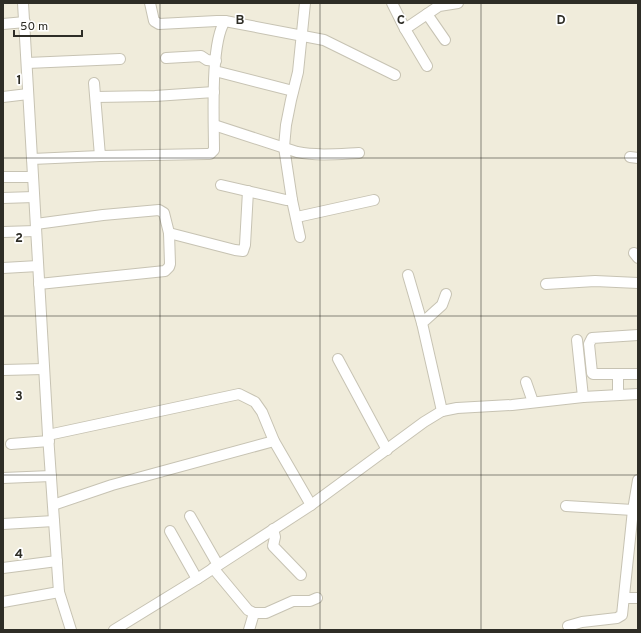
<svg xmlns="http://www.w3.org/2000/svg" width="641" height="633" font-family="Overpass,sans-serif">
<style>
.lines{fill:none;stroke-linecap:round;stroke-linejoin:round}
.minor-casing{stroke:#c7c3b3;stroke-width:12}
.minor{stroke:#fff;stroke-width:10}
.grid{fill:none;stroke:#2e2d26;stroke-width:1;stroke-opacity:0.55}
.grid-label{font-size:13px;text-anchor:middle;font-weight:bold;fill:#2e2d26;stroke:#fff;stroke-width:3.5;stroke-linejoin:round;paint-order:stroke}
</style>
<rect width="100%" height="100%" fill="#f0ecdb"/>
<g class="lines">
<g class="minor-casing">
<g id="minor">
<polyline points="23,3 48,435 59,592 71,630"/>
<polyline points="150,3 154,21 159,24 217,21 225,21"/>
<polyline points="392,3 405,29 427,66"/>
<polyline points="427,14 445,40"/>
<polyline points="3,24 25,22"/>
<polyline points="405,29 439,6 458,3"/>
<polyline points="166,58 201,56 207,60 216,61"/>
<polyline points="27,63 120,59"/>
<polyline points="215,71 293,91"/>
<path d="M94 83 100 156 207 154H210L214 150C214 121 210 43 225 21L324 40 395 75"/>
<polyline points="3,97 28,94"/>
<polyline points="96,97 155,96 214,92"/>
<path d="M214 125 297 152C317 156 338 154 359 153"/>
<polyline points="630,157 638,158"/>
<polyline points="32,159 100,156"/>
<polyline points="3,177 33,177"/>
<polyline points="221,185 286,200 292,200"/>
<polyline points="3,198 34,197"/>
<polyline points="297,217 374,200"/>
<polyline points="36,224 103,215 159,210 164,213 169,233 170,264 169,267 165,271 39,284"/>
<polyline points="3,232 36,231"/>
<polyline points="169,233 235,250 243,251 245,245 248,191"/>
<polyline points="300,237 292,200 284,147 286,125 291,100 298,72 305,3"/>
<polyline points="634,253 638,258"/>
<polyline points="3,268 38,266"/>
<polyline points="408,275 422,323"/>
<polyline points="546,284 595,281 638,283"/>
<polyline points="577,340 583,397"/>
<polyline points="338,359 387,450"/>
<polyline points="3,370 44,369"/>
<polyline points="618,374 593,374 592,373 589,344 592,338 638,335"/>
<polyline points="526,382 533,402"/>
<polyline points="618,395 618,374 638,374"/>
<polyline points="442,411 422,323 442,305 446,294"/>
<polyline points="48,435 239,394 255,402 262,412 274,441 311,505"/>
<polyline points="11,444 49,441"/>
<polyline points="3,478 51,476"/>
<polyline points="53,505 112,485 274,441"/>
<polyline points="566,506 633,510 638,480"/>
<polyline points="190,516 218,565"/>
<polyline points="3,524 54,521"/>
<polyline points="273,529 275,537 273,546 301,575"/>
<polyline points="170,531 197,579"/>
<polyline points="3,568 57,561"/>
<polyline points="213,568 248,610 254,613 266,613 293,601 310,601 317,598"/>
<polyline points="624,598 638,598"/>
<polyline points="3,602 59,592"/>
<polyline points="568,626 582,622 617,618 622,615 633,510"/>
<polyline points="114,630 197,579 311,505 424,422 442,411 457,408 512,405 583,397 638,394"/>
<polyline points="249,630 254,613"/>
</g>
</g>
<use href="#minor" class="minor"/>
</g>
<path class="grid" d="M160 3V630M320 3V630M481 3V630M3 158H638M3 316H638M3 475H638"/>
<g class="grid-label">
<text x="240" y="24">B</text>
<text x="401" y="24">C</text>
<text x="561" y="24">D</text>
<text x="19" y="84">1</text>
<text x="19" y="242">2</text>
<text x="19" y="400">3</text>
<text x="19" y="558">4</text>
</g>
<rect width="641" height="633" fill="none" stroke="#2e2d26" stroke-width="8"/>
<path d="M14 30v6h68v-6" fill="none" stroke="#2e2d26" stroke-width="2"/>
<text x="20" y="30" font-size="12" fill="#2e2d26" stroke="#ffffff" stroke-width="3" paint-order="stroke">50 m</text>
</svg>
